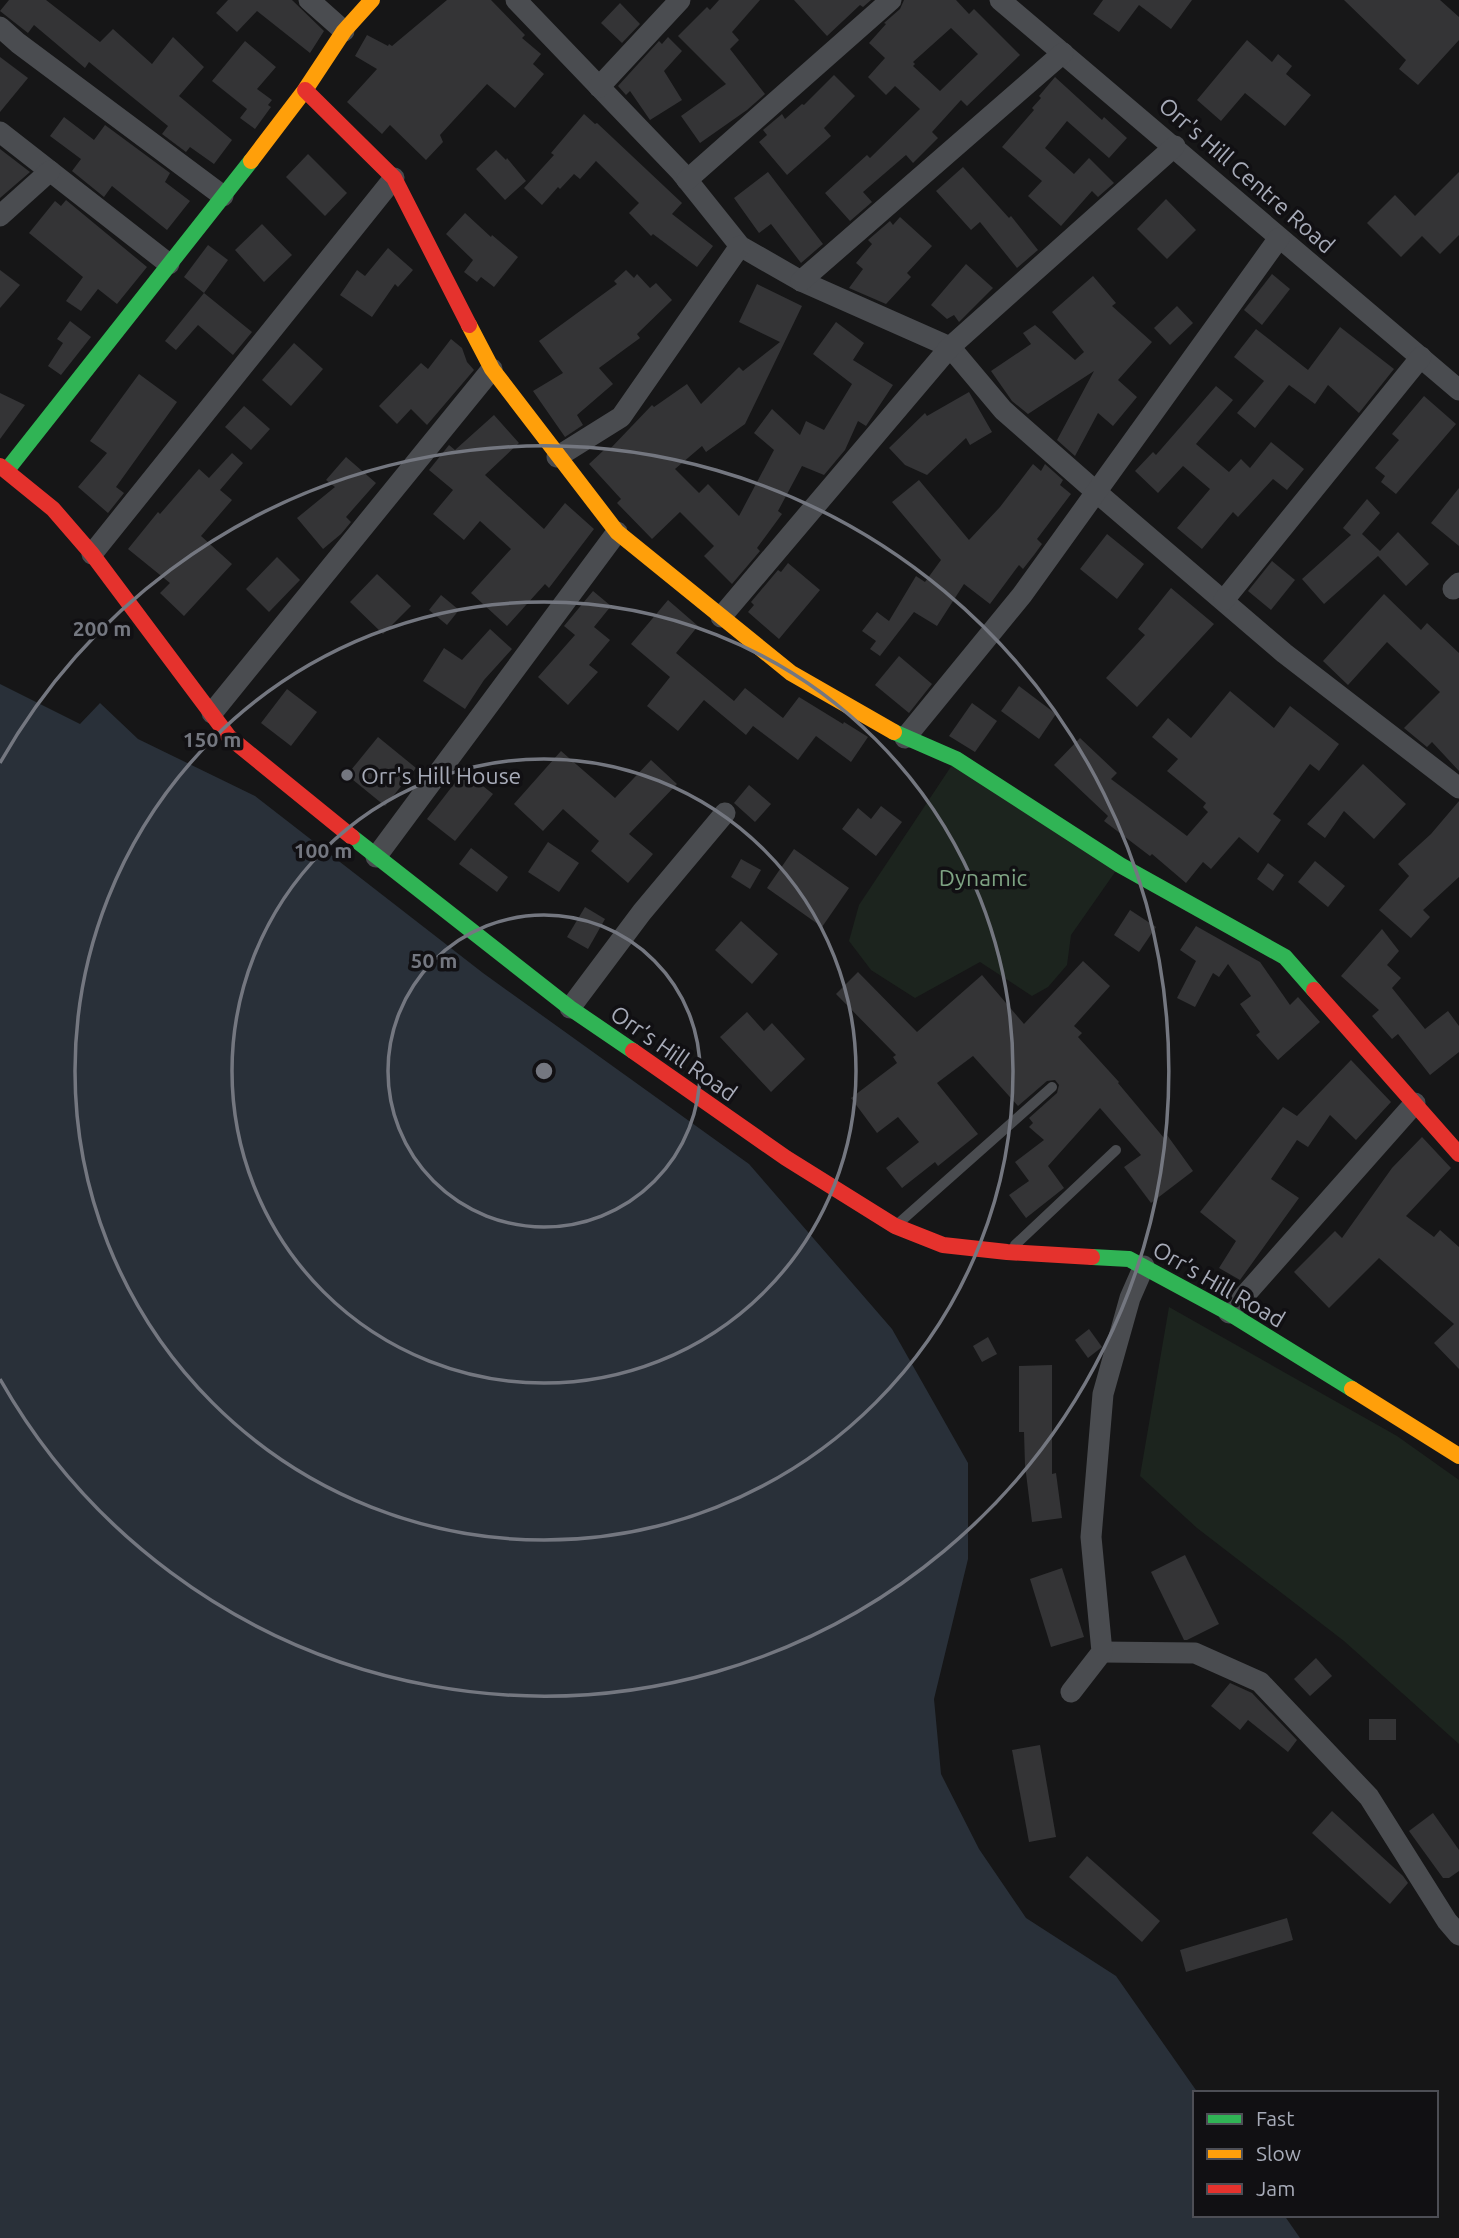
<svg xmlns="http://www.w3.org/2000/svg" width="1459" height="2238" font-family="Ubuntu,sans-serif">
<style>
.green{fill:#1c241e}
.water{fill:#293039}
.building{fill:#343436;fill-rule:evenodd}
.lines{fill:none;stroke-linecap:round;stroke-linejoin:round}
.lane{stroke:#4a4c50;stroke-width:10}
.street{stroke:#4a4c50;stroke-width:21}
.fast{stroke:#30b455;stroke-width:16}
.slow{stroke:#ff9f0a;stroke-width:16}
.jam{stroke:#e5322d;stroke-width:16}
.ring{fill:none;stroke:#747780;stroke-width:3.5}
.poi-dot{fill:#747780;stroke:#111013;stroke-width:2.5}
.labels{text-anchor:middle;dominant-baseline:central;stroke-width:7;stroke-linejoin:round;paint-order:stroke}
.street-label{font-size:23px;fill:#a7abb8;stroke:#111013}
.poi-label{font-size:23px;fill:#a7abb8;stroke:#111013;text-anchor:start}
.park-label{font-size:23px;fill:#7ea383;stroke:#111013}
.centre{fill:#747780;stroke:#111013;stroke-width:3.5}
.ring-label{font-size:21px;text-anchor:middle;font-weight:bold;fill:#747780;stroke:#111013;stroke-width:7;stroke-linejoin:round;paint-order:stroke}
</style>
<rect width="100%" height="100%" fill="#161617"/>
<g class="green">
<polygon points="956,759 1120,865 1071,935 1067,965 1048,987 1032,996 980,962 915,998 871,970 849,941 859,905"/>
<polygon points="1169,1307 1397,1436 1459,1480 1459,1744 1344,1641 1197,1528 1140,1476"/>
</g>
<polygon class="water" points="0,684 80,724 100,703 138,739 255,796 483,973 749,1164 892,1329 968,1463 968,1559 934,1699 941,1774 979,1849 1026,1918 1116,1976 1198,2093 1195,2093 1195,2215 1284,2215 1300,2238 0,2238"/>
<g class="building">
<polygon points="9,0 46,0 100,42 113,29 152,64 173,37 204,67 179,96 232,140 214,164 190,147 186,152 162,134 168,126 89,62 85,68 34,25 28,33 0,11"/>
<polygon points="228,0 292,0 324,31 310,53 257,11 237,32 216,13"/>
<polygon points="447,0 491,0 525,35 522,38 541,54 533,64 544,74 515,108 487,84 440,135 443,142 426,160 390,125 382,134 347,102 377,69 355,56 367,35 388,46 389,44 392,46"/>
<polygon points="719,0 760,0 732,32 739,40 730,49 765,94 747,110 700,143 681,116 726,84 678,36 707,7 710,10"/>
<polygon points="794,0 871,0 863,7 860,5 827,36"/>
<path d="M904 0H956L969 14 974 9 1020 55 967 106 961 100 932 132 938 138 913 163 906 155 863 192 872 202 850 221 825 193 867 155 870 158 920 109 895 86 886 95 868 77 885 58 869 43 886 24 884 23 900 9ZM951 28 978 54 940 91 913 66 915 64 913 62Z"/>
<polygon points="1103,0 1192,0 1171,29 1139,5 1119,32 1093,14"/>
<polygon points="1344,0 1440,0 1459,17 1459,40 1418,85 1399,69 1406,60"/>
<polygon points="620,3 640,24 622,43 601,23"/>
<polygon points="668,37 682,51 664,71 682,100 650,120 630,91 626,95 618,86 659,41 662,44"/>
<polygon points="1247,40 1272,62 1278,54 1292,66 1286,74 1311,95 1285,126 1245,93 1221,121 1197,100"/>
<polygon points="245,41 276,67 257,89 272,100 268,105 271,107 255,129 240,118 247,109 212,81"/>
<polygon points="0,57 28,78 0,112"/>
<polygon points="834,75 855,96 824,128 831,136 787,175 759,142 767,135 763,130 782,114 785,119 802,104 804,105"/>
<polygon points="1055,77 1102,120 1104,117 1127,138 1109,158 1067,121 1045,148 1074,174 1089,158 1114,183 1098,197 1092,191 1061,226 1028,196 1042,181 1002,147 1034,110 1032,108 1041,98 1039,96"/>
<polygon points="584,114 595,124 597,123 682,203 672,214 713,246 697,267 653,234 651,236 629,213 639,203 596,161 580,179 574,174 560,189 558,187 542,205 524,188 554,155 551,153"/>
<polygon points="64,117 94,140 105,125 170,173 165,182 190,201 167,230 112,186 104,197 72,171 81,159 50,136"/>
<polygon points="0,149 30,172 0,198"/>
<polygon points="496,150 506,160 507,158 526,181 505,200 476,169"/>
<polygon points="308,154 347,193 325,216 286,177"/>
<polygon points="963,167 1009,218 1011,216 1038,250 1017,268 980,222 971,230 936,191"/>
<polygon points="768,172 823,244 801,263 771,224 759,233 734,198"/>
<polygon points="1459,172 1459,235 1440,254 1422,236 1401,257 1367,223 1395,195 1415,216"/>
<polygon points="1166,199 1196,230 1167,259 1137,229"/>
<polygon points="66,200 147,267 117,304 98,289 81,311 66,301 83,277 29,233 55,201 61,206"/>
<polygon points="465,213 491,237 492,235 518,257 494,287 481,277 477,282 464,272 473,260 446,234"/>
<polygon points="900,217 932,246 907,273 911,277 886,304 849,288 863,269 856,263 872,244 868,240 890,221 893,225"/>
<polygon points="262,224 292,255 264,282 235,250"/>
<polygon points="208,245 228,260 204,293 184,277"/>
<polygon points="388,248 413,270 398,287 395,284 372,317 340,295 357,270 365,276"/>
<polygon points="966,264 993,288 959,322 954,315 947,319 931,305"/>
<polygon points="0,270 20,285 0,308"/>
<polygon points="626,270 634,278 637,274 650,288 656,283 672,300 637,334 640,338 599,368 613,384 577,415 583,425 565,437 533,391 563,373 539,341 617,284 614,281"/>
<polygon points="1272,274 1290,289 1262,325 1244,310"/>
<polygon points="1093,276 1116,303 1112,306 1152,342 1118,380 1137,397 1113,426 1098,413 1075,456 1057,440 1094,371 1028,414 1012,401 991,371 1031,344 1023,333 1035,325 1075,360 1084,352 1052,312"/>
<polygon points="757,284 802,306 745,424 706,452 702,446 675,469 699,493 708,484 739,516 774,450 754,433 772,409 800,435 806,421 824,430 852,384 813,354 836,322 864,343 853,360 893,385 866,426 858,421 845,450 824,475 802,466 778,511 782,514 757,548 760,551 732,584 704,556 714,546 680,512 652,539 617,503 621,499 589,464 604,450 609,450 652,405 654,407 687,384 701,404 739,367 743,371 780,342 739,322"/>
<polygon points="204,293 252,332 233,355 198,325 176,350 165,341"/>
<polygon points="1177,306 1193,323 1170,345 1154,328"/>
<polygon points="70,321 91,337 61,375 48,366 63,343 57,339"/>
<polygon points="1340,327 1394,369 1359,413 1328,385 1315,404 1289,385 1255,428 1237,413 1264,381 1234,357 1256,329 1308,370"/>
<polygon points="451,339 462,348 467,362 474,370 427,425 411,409 397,424 379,406 421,363 428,369"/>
<polygon points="294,343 323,369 291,406 262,380"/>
<polygon points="139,374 177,402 116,487 124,493 108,513 78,487 107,453 90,441"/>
<polygon points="1216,386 1233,400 1196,444 1229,472 1241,459 1250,468 1271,442 1304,469 1287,490 1273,479 1238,517 1233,512 1202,549 1177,528 1210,489 1183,466 1158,493 1135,471 1153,452 1156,455"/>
<polygon points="969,392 992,432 970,445 966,438 927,475 905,465 889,448 925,413 927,416"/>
<polygon points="0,393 25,405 0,439"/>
<polygon points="1424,396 1456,424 1396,494 1381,482 1385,476 1375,468 1399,440 1392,434"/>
<polygon points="244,406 270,429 251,450 225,427"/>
<polygon points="494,415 519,443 485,475 544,529 565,503 594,529 549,588 545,584 507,626 471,593 511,549 480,521 464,540 433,514 453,490 429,470 449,445 455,450"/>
<polygon points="232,453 243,463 220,490 232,500 201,536 232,564 184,616 160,593 170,583 128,549 158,512 160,514 199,469 209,478"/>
<polygon points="346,457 376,483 346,517 351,522 341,534 323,549 297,518 335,487 326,480"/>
<polygon points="1033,464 1041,471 1045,464 1063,480 1060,485 1071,494 1037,539 1042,544 1034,555 1023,569 1019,565 990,604 964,584 937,626 914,612 880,656 870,649 876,641 862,631 877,612 889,621 916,576 925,582 941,560 892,502 919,480 969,540 1000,507"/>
<polygon points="1459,488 1459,546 1431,523"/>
<polygon points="1367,499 1380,513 1362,534 1380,551 1398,532 1429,564 1406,586 1378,556 1324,604 1302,579 1351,535 1343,528"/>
<polygon points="1107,534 1144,564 1117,599 1080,569"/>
<polygon points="277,557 300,580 269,612 246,589"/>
<polygon points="1272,561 1295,580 1271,610 1248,591"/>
<polygon points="788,563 820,590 779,639 748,612 754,605 751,602 778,570 781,572"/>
<polygon points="377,574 411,606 383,634 350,602"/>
<polygon points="1171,588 1214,624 1137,707 1106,678 1145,635 1138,629"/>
<polygon points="593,591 611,606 594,627 610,640 589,665 598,672 568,705 538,677 575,635 564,626"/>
<polygon points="1384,594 1421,630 1427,623 1459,653 1459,771 1432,742 1427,747 1404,728 1440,692 1387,642 1348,685 1323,661"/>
<polygon points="441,595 459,610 447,625 429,610"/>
<polygon points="668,600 698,626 676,653 734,701 745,688 783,718 799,697 843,724 844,722 868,737 851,762 816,736 798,760 753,726 746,735 704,700 678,731 647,706 670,677 631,644"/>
<polygon points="490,629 512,649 484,680 465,709 423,681 444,648 462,660"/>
<polygon points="899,656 932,684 909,713 875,685"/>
<polygon points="1019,686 1056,714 1039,739 1001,711"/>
<polygon points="287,689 317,712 291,746 261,723"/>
<polygon points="1230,691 1274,728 1290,706 1339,744 1319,771 1310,764 1273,814 1281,820 1258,853 1239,837 1211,869 1203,862 1186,883 1152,854 1150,856 1104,821 1108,816 1054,765 1080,738 1117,773 1111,779 1187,836 1208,812 1203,807 1206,803 1167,771 1178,759 1152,737 1168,718 1191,738"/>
<polygon points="972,703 997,721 975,752 949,736"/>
<polygon points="378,737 416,768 385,806 347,775"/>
<polygon points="561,751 615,798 651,760 677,784 629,834 653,854 628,883 591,851 599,841 563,809 543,831 514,804"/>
<polygon points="1363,764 1406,804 1374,839 1344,811 1325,838 1307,824"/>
<polygon points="464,771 493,794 455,841 427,819"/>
<polygon points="749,785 771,804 755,822 734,803"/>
<polygon points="1459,801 1459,877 1423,910 1430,917 1411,938 1379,910 1409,876 1398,864 1431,834"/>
<polygon points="881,806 902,822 876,856 842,829 858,808 871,819"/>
<polygon points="548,842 579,863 559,892 528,872"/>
<polygon points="471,848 508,877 497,892 459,864"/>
<polygon points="794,849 849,888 822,927 767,888"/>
<polygon points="741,859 761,870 750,889 731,877"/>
<polygon points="1315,861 1345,886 1328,907 1298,882"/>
<polygon points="1268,863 1284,875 1273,891 1257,879"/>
<polygon points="585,907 605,919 588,949 567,937"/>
<polygon points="1130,910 1156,927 1139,952 1114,935"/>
<polygon points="741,921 778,954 752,984 715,950"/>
<polygon points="1196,926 1260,962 1290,1005 1298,997 1320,1022 1278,1060 1256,1035 1260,1032 1240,1004 1251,996 1228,964 1219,977 1213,973 1195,1007 1177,998 1196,961 1180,950"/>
<polygon points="1382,929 1399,951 1387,965 1401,978 1392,988 1425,1029 1448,1011 1459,1026 1459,1052 1430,1075 1398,1034 1392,1039 1372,1016 1379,1010 1341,976"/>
<polygon points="1083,961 1110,986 1074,1026 1082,1033 1078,1037 1119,1082 1118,1083 1164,1138 1167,1135 1193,1171 1151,1203 1124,1167 1141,1155 1100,1108 1048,1166 1064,1188 1026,1218 1009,1195 1029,1181 1015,1162 1044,1140 1029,1127 1033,1123 1029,1118 1057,1093 1059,1085 1055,1080 1047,1081 1018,1106 973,1056 937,1083 978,1134 938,1166 935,1162 902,1188 886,1168 919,1142 898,1117 877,1133 851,1098 897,1063 893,1057 896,1055 836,994 858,972 917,1032 982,975 1024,1024"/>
<polygon points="747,1012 764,1031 772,1023 805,1059 771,1092 720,1037"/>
<polygon points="1351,1060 1391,1102 1356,1140 1330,1115 1308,1147 1297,1140 1271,1179 1299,1198 1240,1280 1219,1268 1236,1241 1200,1212 1283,1107 1297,1116"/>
<polygon points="1422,1137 1451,1168 1406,1216 1434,1237 1440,1230 1459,1247 1459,1369 1434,1343 1454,1324 1379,1258 1329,1308 1294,1272 1335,1231 1342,1238 1392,1168"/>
<polygon points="1089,1329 1102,1347 1088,1358 1075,1340"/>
<polygon points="988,1337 997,1354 982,1362 973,1346"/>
<polygon points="1052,1365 1052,1474 1056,1473 1062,1518 1032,1522 1025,1465 1024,1432 1019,1432 1019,1366"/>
<polygon points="1185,1555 1219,1624 1187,1640 1184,1640 1151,1572"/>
<polygon points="1062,1568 1084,1637 1051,1647 1030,1579"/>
<polygon points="1316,1658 1332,1676 1310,1696 1294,1679"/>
<polygon points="1230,1683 1252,1693 1297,1740 1288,1752 1248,1720 1240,1730 1211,1706"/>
<rect x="1369" y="1719" width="27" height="21"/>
<polygon points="1040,1745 1056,1837 1029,1842 1012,1750"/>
<polygon points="1332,1811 1403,1876 1408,1883 1390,1904 1312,1833"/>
<polygon points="1433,1813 1459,1850 1459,1871 1449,1878 1443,1878 1409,1831"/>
<polygon points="1087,1856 1160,1921 1142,1942 1069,1877"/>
<polygon points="1287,1918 1293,1940 1186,1972 1180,1950"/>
</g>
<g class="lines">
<g class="lane">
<polyline points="900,1222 1052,1087"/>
<polyline points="1015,1245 1116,1150"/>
</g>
<g class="street">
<polyline points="309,0 344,31"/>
<polyline points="516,0 680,171 740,246 801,281 950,347 1003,410 1095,491 1284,653 1459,788"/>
<polyline points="1000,0 1459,390"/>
<polyline points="0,27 18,43 223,196"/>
<polyline points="599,87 680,0"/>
<polyline points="0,132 169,264"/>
<polyline points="687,180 891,0"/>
<polyline points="0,216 50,171"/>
<polyline points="801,281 1063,53"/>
<polyline points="557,457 621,417 740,246"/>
<polyline points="92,554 394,178"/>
<polyline points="1453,589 1459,583"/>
<polyline points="1224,600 1421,357"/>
<polyline points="721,617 950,347 1175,146"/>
<polyline points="212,713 492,369"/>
<polyline points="905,738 1022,595 1279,238"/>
<polyline points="376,857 617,532"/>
<polyline points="570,1008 642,912 725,813"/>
<polyline points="1229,1313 1415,1103"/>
<polyline points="1102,1652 1195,1653 1260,1682 1369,1797 1447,1921 1459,1935"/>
<polyline points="1071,1692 1102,1652 1091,1537 1103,1394 1130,1298 1144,1266"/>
</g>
<g class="fast">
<polyline points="7,470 251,161"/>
<polyline points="894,732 956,759 1120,865 1285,957 1314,990"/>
<polyline points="352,837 570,1008 633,1051"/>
<polyline points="1092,1257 1129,1259 1229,1313 1352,1389"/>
</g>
<g class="slow">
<polyline points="251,161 305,90 344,31 372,0"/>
<polyline points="469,325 492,369 617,532 791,673 894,732"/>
<polyline points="1352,1389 1459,1456"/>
</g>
<g class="jam">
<polyline points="305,90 394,178 469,325"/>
<polyline points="0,466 53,509 92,554 229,737 352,837"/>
<polyline points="1314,990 1459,1154"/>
<polyline points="633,1051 786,1158 895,1226 943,1245 1007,1252 1092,1257"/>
</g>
</g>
<g class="ring">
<circle cx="544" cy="1071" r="156"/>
<circle cx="544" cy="1071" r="312"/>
<circle cx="544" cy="1071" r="469"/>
<path d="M0 763A625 625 0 1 1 0 1379"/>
</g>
<circle class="poi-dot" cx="347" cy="775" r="7"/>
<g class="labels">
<g class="street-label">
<text transform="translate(1247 175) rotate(41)">Orr's Hill Centre Road</text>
<text transform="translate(674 1053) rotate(35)">Orr’s Hill Road</text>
<text transform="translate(1219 1284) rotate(30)">Orr’s Hill Road</text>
</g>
<g class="poi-label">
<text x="361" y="775">Orr's Hill House</text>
</g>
<g class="park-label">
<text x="983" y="877">Dynamic</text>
</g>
</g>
<circle cx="544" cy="1071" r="10" class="centre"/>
<g class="ring-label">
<text x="102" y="636">200 m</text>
<text x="212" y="747">150 m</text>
<text x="323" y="858">100 m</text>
<text x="434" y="968">50 m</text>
</g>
<rect x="1193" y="2091" width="245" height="126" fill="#111013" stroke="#4d4e55" stroke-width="2"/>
<rect x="1207" y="2114" width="35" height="10" fill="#30b455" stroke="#4d4e55" stroke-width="2"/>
<text x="1256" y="2126" font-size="21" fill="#a7abb8">Fast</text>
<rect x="1207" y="2149" width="35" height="10" fill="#ff9f0a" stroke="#4d4e55" stroke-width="2"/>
<text x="1256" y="2161" font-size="21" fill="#a7abb8">Slow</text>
<rect x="1207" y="2184" width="35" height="10" fill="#e5322d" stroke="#4d4e55" stroke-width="2"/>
<text x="1256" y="2196" font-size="21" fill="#a7abb8">Jam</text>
</svg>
